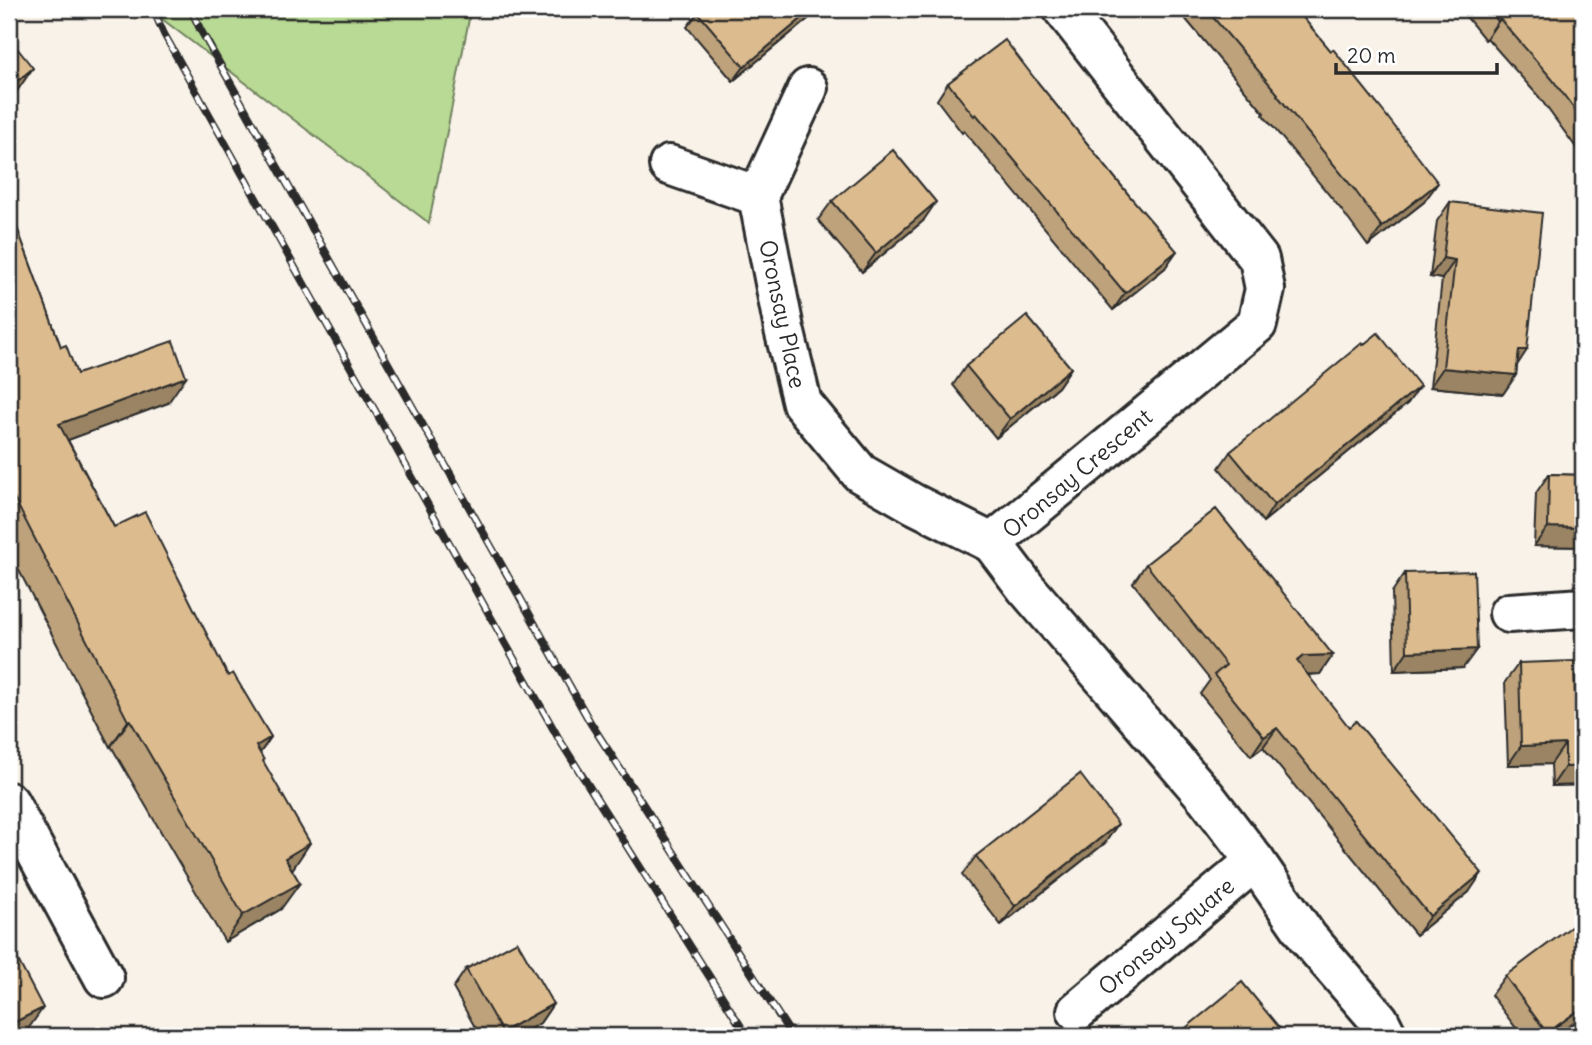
<svg xmlns="http://www.w3.org/2000/svg" width="1592" height="1045" font-family="Delius,sans-serif">
<style>
.green{fill:#b8da94;stroke:#728260;stroke-width:2}
.lines{fill:none;stroke-linecap:round;stroke-linejoin:round}
.minor-casing{stroke:#2b2b2b;stroke-width:44}
.minor{stroke:#fff;stroke-width:38}
.rail-casing{stroke:#2b2b2b;stroke-width:8}
.rail{stroke:#fff;stroke-width:5;stroke-dasharray:16;stroke-linecap:butt}
.wall{fill:#bda27b;stroke:#2b2b2b;stroke-width:2}
.shaded-wall{fill:#9a8464;stroke:#2b2b2b;stroke-width:2}
.building{fill:#dcbc8f;stroke:#2b2b2b;stroke-width:2}
.labels{text-anchor:middle;dominant-baseline:central;stroke-width:5;stroke-linejoin:round;paint-order:stroke}
.street-label{font-size:23px;fill:#2b2b2b;stroke:#fff}
</style>
<rect width="100%" height="100%" fill="#f8f2e9"/>
<filter id="ink" filterUnits="userSpaceOnUse"><feTurbulence type="fractalNoise" baseFrequency=".0143" numOctaves="2"/><feDisplacementMap in="SourceGraphic" scale="14" xChannelSelector="R" yChannelSelector="G"/><feConvolveMatrix kernelMatrix="1 2 1 2 8 2 1 2 1" color-interpolation-filters="sRGB"/></filter>
<g filter="url(#ink)">
<polygon class="green" points="149,9 471,9 429,223"/>
<g class="lines">
<g class="minor-casing">
<g id="minor">
<polyline points="1063,9 1259,259 1265,289 1257,324 992,543 1026,588 1206,797 1255,861 1308,938 1379,1020 1387,1036"/>
<polyline points="669,165 758,196 808,88"/>
<polyline points="758,196 784,329 802,403 860,473 914,504 992,543"/>
<polyline points="1509,613 1583,608"/>
<polyline points="9,802 104,978"/>
<polyline points="1077,1011 1255,861"/>
</g>
</g>
<use href="#minor" class="minor"/>
<g class="rail-casing">
<g id="rail">
<polyline points="153,9 164,34 559,739 747,1036"/>
<polyline points="191,9 200,29 590,722 792,1036"/>
</g>
</g>
<use href="#rail" class="rail"/>
</g>
<g class="wall">
<polygon points="820,9 733,81 687,27 698,13"/>
<polygon points="1180,9 1296,9 1424,202 1368,246 1340,208 1263,115 1264,113 1179,11"/>
<polygon points="1460,9 1583,9 1583,157 1539,97 1487,38 1485,40"/>
<polygon points="1035,79 1128,194 1165,268 1113,310 964,131 962,133 937,100 948,83"/>
<polygon points="832,201 923,221 862,272 818,220"/>
<polygon points="1450,202 1517,365 1516,375 1503,394 1430,387 1442,279 1430,277 1437,221"/>
<polygon points="9,206 61,347 77,374 168,403 68,440 114,527 228,676 271,737 260,753 292,870 281,909 225,942 111,746 110,747 9,551"/>
<polygon points="966,366 1071,368 1058,387 996,438 953,385"/>
<polygon points="1408,403 1263,522 1219,468 1230,452"/>
<polygon points="1549,474 1583,475 1583,547 1534,546 1536,493"/>
<polygon points="1146,564 1333,655 1320,674 1307,675 1469,892 1416,935 1263,747 1251,756 1200,694 1210,680 1133,583"/>
<polygon points="1405,573 1463,668 1394,671 1392,592"/>
<polygon points="1519,663 1576,721 1583,785 1552,786 1551,764 1508,765 1505,682"/>
<polygon points="1105,843 1001,925 962,875 976,856"/>
<polygon points="466,969 553,1004 540,1023 517,1036 480,1036 453,988"/>
<polygon points="1505,976 1583,1016 1556,1036 1522,1036 1491,995"/>
</g>
<g class="shaded-wall">
<polygon points="813,9 820,9 733,81 744,67"/>
<polygon points="1500,19 1487,38 1485,40 1498,21"/>
<polygon points="33,68 15,94 9,99 9,88"/>
<polygon points="1438,183 1424,202 1368,246 1382,227"/>
<polygon points="936,202 923,221 862,272 876,253"/>
<polygon points="1177,251 1165,268 1113,310 1125,293"/>
<polygon points="1443,258 1455,260 1442,279 1430,277"/>
<polygon points="1519,350 1527,350 1514,370"/>
<polygon points="1071,368 1058,387 996,438 1010,419"/>
<polygon points="1443,368 1516,375 1503,394 1430,387"/>
<polygon points="186,377 168,403 41,450 59,424"/>
<polygon points="1420,386 1408,403 1263,522 1274,505"/>
<polygon points="1548,527 1583,528 1583,547 1534,546"/>
<polygon points="1477,649 1463,668 1394,671 1407,652"/>
<polygon points="1333,655 1320,674 1290,675 1297,661 1303,656"/>
<polygon points="130,720 111,746 110,747 128,721"/>
<polygon points="1277,728 1263,747 1251,756 1264,737"/>
<polygon points="271,737 253,763 256,746"/>
<polygon points="1565,744 1551,764 1508,765 1521,746"/>
<polygon points="1583,766 1583,785 1552,786 1565,767"/>
<polygon points="1118,824 1105,843 1001,925 1015,906"/>
<polygon points="310,843 292,870 285,858"/>
<polygon points="1482,873 1469,892 1416,935 1430,916"/>
<polygon points="300,883 281,909 225,942 243,915"/>
<polygon points="553,1004 540,1023 517,1036 500,1036 502,1032"/>
<polygon points="1583,1007 1583,1016 1556,1036 1545,1036 1547,1033"/>
<polygon points="43,1008 26,1032 17,1036 9,1036 9,1025"/>
</g>
<g class="building">
<polygon points="702,9 813,9 744,67 698,13"/>
<polygon points="1206,9 1296,9 1331,51 1333,49 1382,110 1438,183 1382,227 1354,189 1277,95 1278,94"/>
<polygon points="1488,9 1583,9 1583,121 1552,79 1500,19 1498,21"/>
<polygon points="9,38 33,68 9,88"/>
<polygon points="1005,40 1035,79 1128,194 1177,251 1125,293 976,114 974,116 948,83"/>
<polygon points="893,150 936,202 876,253 832,201"/>
<polygon points="1450,202 1542,213 1527,350 1519,350 1516,375 1443,368 1455,260 1443,258"/>
<polygon points="9,206 61,347 66,345 77,374 173,341 186,377 59,424 114,527 145,512 228,676 233,673 271,737 256,746 264,760 263,761 310,843 285,858 300,883 243,915 130,720 128,721 14,498 9,485"/>
<polygon points="1027,316 1071,368 1010,419 966,366"/>
<polygon points="1378,333 1420,386 1274,505 1230,452 1362,343 1363,345"/>
<polygon points="1549,474 1583,475 1583,528 1548,527"/>
<polygon points="1216,509 1333,655 1303,656 1297,661 1349,727 1356,721 1482,873 1430,916 1277,728 1264,737 1214,675 1226,665 1146,564"/>
<polygon points="1474,571 1477,649 1407,652 1405,573"/>
<polygon points="1574,661 1576,721 1583,721 1583,766 1565,767 1565,744 1521,746 1519,663"/>
<polygon points="1080,774 1118,824 1015,906 976,856"/>
<polygon points="1583,918 1583,1007 1547,1033 1505,976"/>
<polygon points="517,941 553,1004 502,1032 466,969"/>
<polygon points="9,943 43,1008 9,1025"/>
<polygon points="1242,982 1282,1031 1275,1036 1176,1036"/>
<polygon points="315,1029 343,1036 314,1036"/>
</g>
</g>
<g class="labels">
<g class="street-label">
<text transform="translate(783 314) rotate(78)">Oronsay Place</text>
<text transform="translate(1077 473) rotate(-40)">Oronsay Crescent</text>
<text transform="translate(1166 936) rotate(-40)">Oronsay Square</text>
</g>
</g>
<rect width="1592" height="1045" fill="none" stroke="#fff" stroke-width="35"/>
<rect x="18" y="18" width="1557" height="1010" fill="none" stroke="#2b2b2b" stroke-width="2.5" filter="url(#ink)"/>
<path d="M1336 63v10h161v-10" fill="none" stroke="#2b2b2b" stroke-width="3.5"/>
<text x="1347" y="63" font-size="21" fill="#2b2b2b" stroke="#ffffff" stroke-width="5" paint-order="stroke">20 m</text>
</svg>
